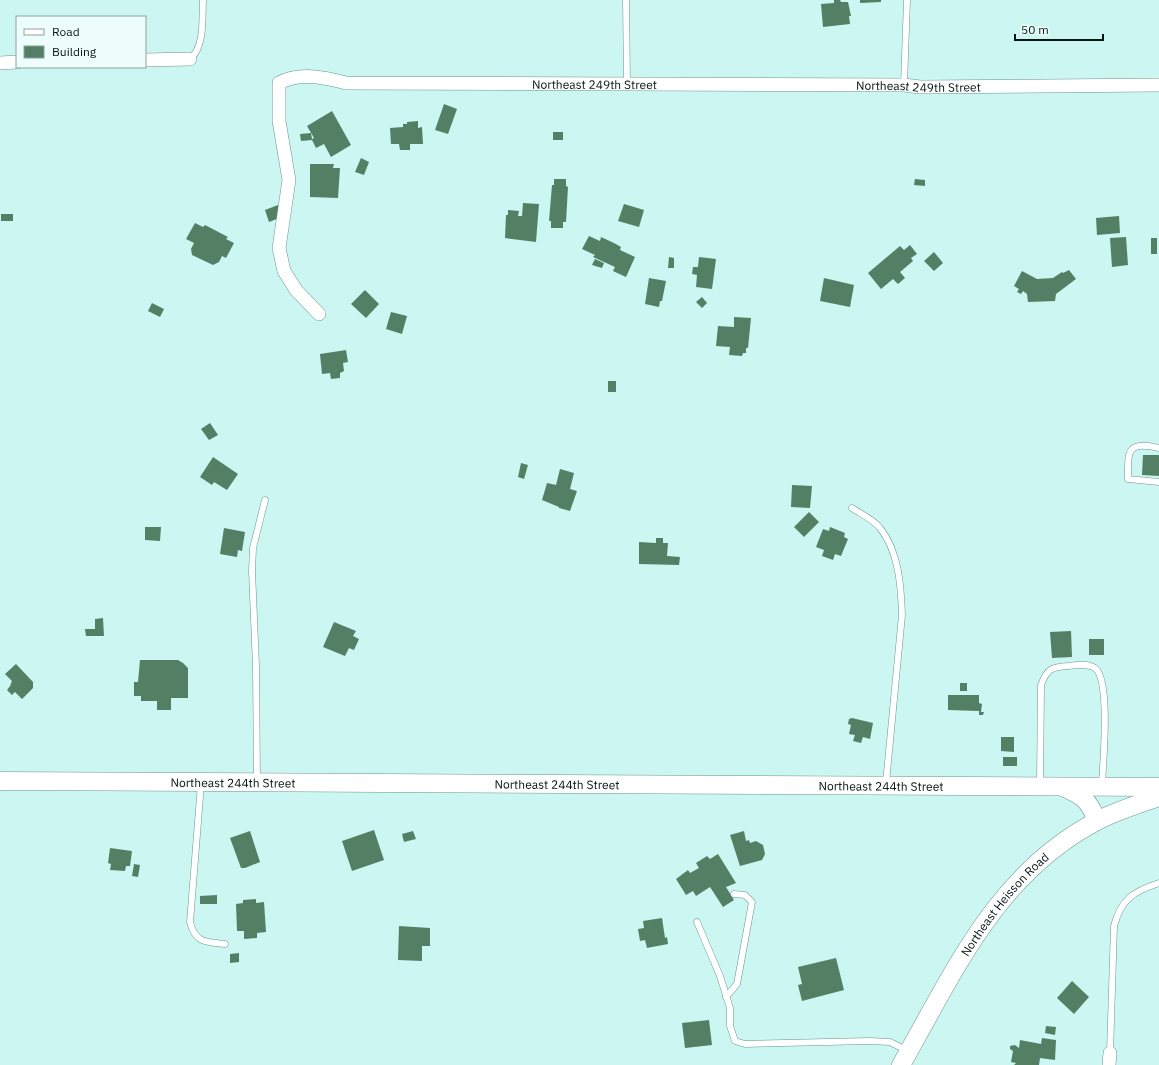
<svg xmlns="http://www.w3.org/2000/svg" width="1159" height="1065" font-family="'IBM Plex Sans',sans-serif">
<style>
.building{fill:#538064}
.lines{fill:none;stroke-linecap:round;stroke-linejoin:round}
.lane-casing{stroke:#6c9591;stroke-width:7}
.street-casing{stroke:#6c9591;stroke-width:14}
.secondary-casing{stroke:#6c9591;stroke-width:19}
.lane{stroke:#fff;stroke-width:6}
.street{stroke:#fff;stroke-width:13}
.secondary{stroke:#fff;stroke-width:18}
.labels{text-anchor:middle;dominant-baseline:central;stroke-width:3;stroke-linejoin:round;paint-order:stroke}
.street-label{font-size:12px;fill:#051514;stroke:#ecfdfb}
</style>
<rect width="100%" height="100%" fill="#cbf6f1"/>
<g class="building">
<polygon points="834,0 840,0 841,2 848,2 851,16 849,16 850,24 823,27 821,4 834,3"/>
<polygon points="860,0 881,0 881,2 860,3"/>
<polygon points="444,104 457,109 448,134 435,130"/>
<polygon points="332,111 351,145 331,157 324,144 316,148 312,140 301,141 300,134 311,133 312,139 314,138 307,126"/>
<polygon points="418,121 418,128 422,127 423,144 410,144 410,150 400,150 399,144 391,144 390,128 403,127 403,124 407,124 407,122"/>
<rect x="553" y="132" width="10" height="8"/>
<polygon points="361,158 369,162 364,175 355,172"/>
<polygon points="310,164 334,164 333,168 340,168 338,198 310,197"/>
<polygon points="554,179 566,179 566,186 568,187 566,222 563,222 563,228 551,228 551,221 549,221 552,185 554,185"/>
<polygon points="915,179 925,180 925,186 914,185"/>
<polygon points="523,203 539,204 536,242 505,238 506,215 508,215 508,210 519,211 518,216 522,216"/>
<polygon points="624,204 644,210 639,227 618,221"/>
<polygon points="278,205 282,217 269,222 265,210"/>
<rect x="1" y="214" width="12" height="7"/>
<polygon points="1119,216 1120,233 1097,235 1096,218"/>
<polygon points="195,223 203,227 205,225 228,237 226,239 234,243 226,258 222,256 219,262 213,265 192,255 191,249 194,243 186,239"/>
<polygon points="589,236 600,241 601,237 614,243 621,247 620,250 635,257 626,277 613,271 615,267 593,257 595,255 582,249"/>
<polygon points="1126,237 1128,265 1112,267 1110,238"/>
<rect x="1151" y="238" width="6" height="16"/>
<polygon points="910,245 917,254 911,258 913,261 900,272 905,278 898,284 893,279 881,289 868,273 900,246 904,250"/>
<polygon points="934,252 943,263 934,271 924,261"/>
<polygon points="669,257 674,258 674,268 668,268"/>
<polygon points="699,257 716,259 712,289 696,287 697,275 692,274 693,267 698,267"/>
<polygon points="595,259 604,263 602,268 592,265"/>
<polygon points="1069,270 1076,279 1056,294 1055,301 1028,302 1027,294 1023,291 1021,294 1017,292 1019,289 1014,286 1022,271 1037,279 1053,278 1062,272 1063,273"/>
<polygon points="649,278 666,281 662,301 660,301 659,307 645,304"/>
<polygon points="824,278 854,285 850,307 820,301"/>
<polygon points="365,290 379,304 366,318 351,304"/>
<polygon points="702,297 707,303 702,308 696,302"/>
<polygon points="152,303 164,309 160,317 148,311"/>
<polygon points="391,312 407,316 402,334 386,329"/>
<polygon points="734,317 751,318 748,348 746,348 746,353 743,353 742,356 729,355 730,347 716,346 718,326 734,327"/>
<polygon points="346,350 348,362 343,363 344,371 340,373 340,378 331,379 330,373 322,374 320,354"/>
<rect x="608" y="381" width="8" height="11"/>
<polygon points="210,423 218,435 209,440 201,429"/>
<polygon points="1143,455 1159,455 1159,476 1142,475"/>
<polygon points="213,457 238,474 227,490 214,482 212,485 200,477"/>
<polygon points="521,463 528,465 524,479 518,477"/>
<polygon points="560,469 574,473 570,489 577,491 570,511 559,508 559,507 542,500 547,483 556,485"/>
<polygon points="792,485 812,486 810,508 791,507"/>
<polygon points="809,512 819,522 804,537 794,527"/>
<polygon points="145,527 161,527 160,541 145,540"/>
<polygon points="830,527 845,533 844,537 848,539 841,556 835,554 833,560 822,556 824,550 816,547 823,529 829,531"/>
<polygon points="224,528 245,532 242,551 238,550 237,557 220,554"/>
<polygon points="656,538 663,538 663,543 668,543 667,556 680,557 679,565 639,564 639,542 656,543"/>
<polygon points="103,618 104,636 86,636 85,629 95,629 95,619"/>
<polygon points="334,622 356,631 353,636 359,639 354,650 349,648 345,656 323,647"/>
<polygon points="1071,631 1072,657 1052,658 1050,632"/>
<rect x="1089" y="639" width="15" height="16"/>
<polygon points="140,660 178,660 183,663 188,668 188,698 171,698 171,710 157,710 157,701 141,701 141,696 134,696 134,682 138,682"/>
<polygon points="16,664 33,682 33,688 22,699 15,692 12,695 7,690 10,686 12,681 5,674"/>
<rect x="960" y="683" width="7" height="8"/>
<polygon points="948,695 979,695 979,703 982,704 981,712 984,712 983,715 979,715 979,711 948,710"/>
<polygon points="852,718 873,723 870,739 863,737 861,743 853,741 855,735 849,734 851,725 848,724 849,719"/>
<polygon points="1001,737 1014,737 1014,752 1001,751"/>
<rect x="1003" y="757" width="14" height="9"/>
<polygon points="374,830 384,860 352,871 342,841"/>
<polygon points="250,831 260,862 245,868 241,868 230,838"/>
<polygon points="413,831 416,839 404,842 402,834"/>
<polygon points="744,831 746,841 749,840 750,843 756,841 763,845 765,854 762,860 740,866 730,835"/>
<polygon points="110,848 132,851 130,866 126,866 125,871 110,870 111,864 108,863"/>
<polygon points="718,854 736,883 726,887 734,900 723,907 710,887 696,896 693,891 686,895 676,879 688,870 690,873 699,868 696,863 707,856 710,859"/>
<polygon points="134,864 140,865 138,877 132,876"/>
<polygon points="217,895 217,904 200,904 200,896"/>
<polygon points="256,899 256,903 264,902 266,932 257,933 257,938 244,939 244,931 237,931 236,904 243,903 243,900"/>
<polygon points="662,918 665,938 667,937 668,944 647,948 645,940 640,941 638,929 644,928 643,921"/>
<polygon points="399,926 430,928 430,946 422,946 422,961 398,960"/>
<polygon points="239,953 239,962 230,963 230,954"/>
<polygon points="836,958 844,990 802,1001 798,985 802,984 798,967"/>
<polygon points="1072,981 1089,997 1074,1014 1057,998"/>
<polygon points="709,1020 712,1045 685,1048 682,1023"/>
<polygon points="1046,1026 1056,1027 1055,1035 1045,1033"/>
<polygon points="1042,1038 1056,1040 1055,1060 1040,1058 1039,1065 1014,1065 1016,1063 1011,1062 1013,1051 1010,1049 1010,1046 1015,1045 1019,1048 1020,1040 1041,1044"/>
</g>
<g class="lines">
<g class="lane-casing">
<g id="lane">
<polyline points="626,0 627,83"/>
<path d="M190 59C205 47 202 18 203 0"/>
<polyline points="904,85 907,0"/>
<path d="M1159 448C1126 440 1128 452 1128 479L1159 482"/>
<path d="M852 508C861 514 874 520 880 528 899 552 901 586 902 615L886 783"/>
<polyline points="257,781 256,666 252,571 253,548 265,500"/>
<path d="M201 784 190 922C195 943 206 942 225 944"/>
<path d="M1040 784 1041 685C1047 669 1051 667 1068 666 1076 665 1087 663 1095 668 1111 680 1103 763 1102 784"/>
<polyline points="697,922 720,976 730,1008 730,1026 735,1041 745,1044 869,1041 890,1042 908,1051"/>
<polyline points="726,997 737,984 752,902 745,895 734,894"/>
<path d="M1110 1053 1114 926C1121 899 1134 891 1159 883"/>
</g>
</g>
<g class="street-casing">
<g id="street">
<polyline points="145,60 190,59"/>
<polyline points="0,63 17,62"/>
<path id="s1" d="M319 314 296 290 284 271 279 248 289 180 279 121V83C299 72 324 77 346 83L904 85 920 87 1159 85"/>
<polyline points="1109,1065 1110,1053"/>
</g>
</g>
<g class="secondary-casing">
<g id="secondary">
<path id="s2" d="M0 781 1159 787"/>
<path d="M1063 787C1083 796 1089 800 1097 821"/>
<path id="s3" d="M901 1065C955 971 996 874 1097 821 1116 811 1138 804 1159 797"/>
</g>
</g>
<use href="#lane" class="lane"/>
<use href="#street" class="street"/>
<use href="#secondary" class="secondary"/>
</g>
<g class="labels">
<g class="street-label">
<text stroke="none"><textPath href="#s1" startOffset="563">Northeast 249th Street</textPath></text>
<text stroke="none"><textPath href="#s1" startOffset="887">Northeast 249th Street</textPath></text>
<text stroke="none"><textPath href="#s2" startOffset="233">Northeast 244th Street</textPath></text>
<text stroke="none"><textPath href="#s2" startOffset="557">Northeast 244th Street</textPath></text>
<text stroke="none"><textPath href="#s2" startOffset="881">Northeast 244th Street</textPath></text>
<text stroke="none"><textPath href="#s3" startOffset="192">Northeast Heisson Road</textPath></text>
</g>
</g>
<rect x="16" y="16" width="130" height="52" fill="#ecfdfb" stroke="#90a09f"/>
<rect x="24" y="29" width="20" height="6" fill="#ffffff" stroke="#90a09f"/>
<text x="52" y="36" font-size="12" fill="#051514">Road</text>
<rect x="24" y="46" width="20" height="12" fill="#538064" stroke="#90a09f"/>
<text x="52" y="56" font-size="12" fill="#051514">Building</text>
<path d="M1015 34v6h88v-6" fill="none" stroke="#051514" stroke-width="2"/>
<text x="1021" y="34" font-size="12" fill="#051514" stroke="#ecfdfb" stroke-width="3" paint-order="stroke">50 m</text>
</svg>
